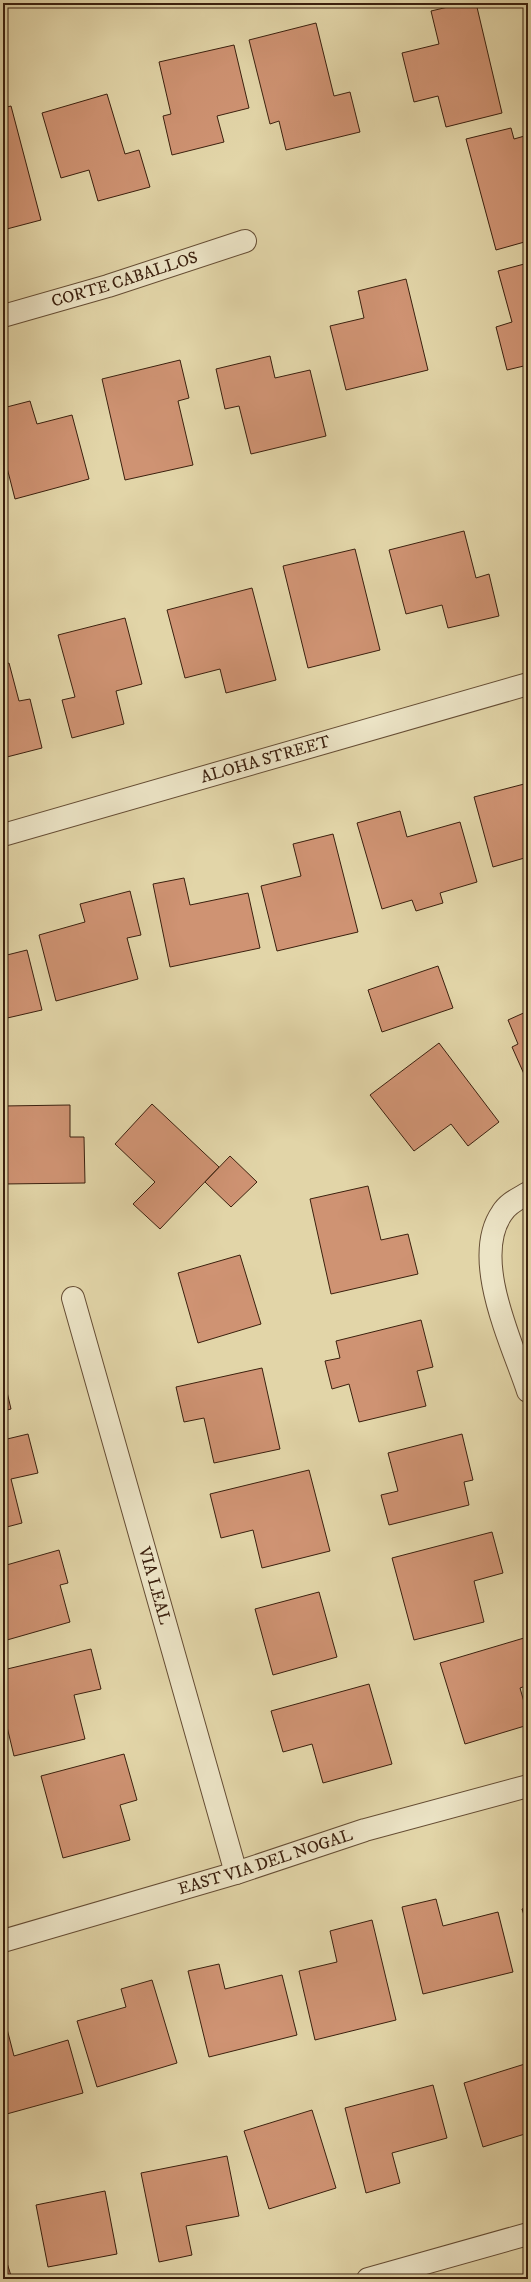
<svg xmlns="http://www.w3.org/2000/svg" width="531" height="2282" font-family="'IM FELL DW Pica',serif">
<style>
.building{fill:#cf9373;stroke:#3b200e}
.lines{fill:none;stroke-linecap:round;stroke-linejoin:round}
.minor-casing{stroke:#654d34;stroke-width:24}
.minor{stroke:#ece4c6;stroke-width:22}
.labels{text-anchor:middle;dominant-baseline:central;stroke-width:3;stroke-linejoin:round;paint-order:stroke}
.street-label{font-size:17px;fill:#3b200e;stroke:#ece4c6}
</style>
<rect width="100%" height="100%" fill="#e2d5a8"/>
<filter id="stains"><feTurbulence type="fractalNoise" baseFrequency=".005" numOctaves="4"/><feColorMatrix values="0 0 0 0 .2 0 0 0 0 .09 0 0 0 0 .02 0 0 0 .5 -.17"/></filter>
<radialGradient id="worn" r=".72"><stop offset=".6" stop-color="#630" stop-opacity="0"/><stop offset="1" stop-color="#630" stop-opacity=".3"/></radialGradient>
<g class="building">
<polygon points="465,3 476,3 502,113 446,127 438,96 414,102 402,53 439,44 431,11"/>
<polygon points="316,23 334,96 350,92 360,132 286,150 279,121 270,124 249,40"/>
<polygon points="234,45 249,108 217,116 224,142 172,155 163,116 171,114 159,62"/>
<polygon points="107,94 125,154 139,150 150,187 98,201 89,170 61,178 42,113"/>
<polygon points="11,106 41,220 3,230 3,108"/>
<polygon points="511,128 514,139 528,135 528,241 496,250 466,139"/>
<polygon points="528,263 528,365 507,370 496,327 512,322 498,271"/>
<polygon points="406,279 428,370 346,390 330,326 364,318 358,291"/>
<polygon points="270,356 275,378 310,370 326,436 251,454 239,406 225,409 216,369"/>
<polygon points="180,360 189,398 178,401 193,465 125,480 102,379"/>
<polygon points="30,401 37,424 72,415 89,479 15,499 3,452 3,408"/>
<polygon points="528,431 528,447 524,432"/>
<polygon points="464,531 476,578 489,574 499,616 448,628 442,605 406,614 389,550"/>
<polygon points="355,549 380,650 308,668 283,566"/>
<polygon points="252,588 276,680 226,693 220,669 185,678 167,610"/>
<polygon points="125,618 142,684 116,691 124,724 72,738 62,700 75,697 58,635"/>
<polygon points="9,663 19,701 30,699 42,748 3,758 3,665"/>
<polygon points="528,783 528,857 493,867 474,797"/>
<polygon points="400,811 407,837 460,822 477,882 440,893 443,903 416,911 412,900 382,909 357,823"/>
<polygon points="333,834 358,932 277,951 261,886 301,876 293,844"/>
<polygon points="184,878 190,905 248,893 260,948 170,967 153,884"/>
<polygon points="130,891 141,935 127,938 138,979 56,1001 39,935 85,922 80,904"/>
<polygon points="27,950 42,1010 3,1019 3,956"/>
<polygon points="438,966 453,1008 382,1032 368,990"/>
<polygon points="528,1011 528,1083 512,1047 518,1044 508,1020"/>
<polygon points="439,1043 499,1122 468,1146 451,1124 414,1151 370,1095"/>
<polygon points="152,1104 219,1167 160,1229 133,1204 155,1182 115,1144"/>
<polygon points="70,1105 70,1137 84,1137 85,1183 3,1184 3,1106"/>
<polygon points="230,1156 257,1182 231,1207 205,1182"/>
<polygon points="368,1186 381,1240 408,1234 418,1274 331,1294 310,1199"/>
<polygon points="240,1255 261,1324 198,1343 178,1273"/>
<polygon points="421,1320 433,1367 417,1371 426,1406 359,1422 349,1384 332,1389 325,1361 340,1358 336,1341"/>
<polygon points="262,1368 280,1449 214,1463 204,1418 184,1422 176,1387"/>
<polygon points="3,1375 11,1409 3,1411"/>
<polygon points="28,1434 38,1473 11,1479 22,1523 3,1528 3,1440"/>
<polygon points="462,1434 473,1480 464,1482 469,1505 389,1525 381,1495 398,1491 388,1453"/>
<polygon points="309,1470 330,1551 262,1568 253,1530 221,1538 210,1494"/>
<polygon points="492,1532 503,1573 474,1581 484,1622 414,1640 392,1558"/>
<polygon points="59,1550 68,1583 60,1585 70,1622 7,1640 3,1627 3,1566"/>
<polygon points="319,1592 337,1657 273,1675 255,1609"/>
<polygon points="524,1638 528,1651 528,1685 520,1688 528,1716 528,1725 465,1744 440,1663"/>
<polygon points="91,1649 101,1689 74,1695 85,1739 14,1756 3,1710 3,1670"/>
<polygon points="369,1684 392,1764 323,1783 312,1744 283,1752 271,1711"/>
<polygon points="124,1754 137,1800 120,1805 130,1840 63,1858 41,1776"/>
<polygon points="436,1899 443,1926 498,1912 513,1972 423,1994 402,1907"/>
<polygon points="528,1907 528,1928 522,1909"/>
<polygon points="372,1920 396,2020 315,2040 299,1971 337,1962 330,1931"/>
<polygon points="219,1964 225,1989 282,1975 297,2035 209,2057 188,1971"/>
<polygon points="152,1980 177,2063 97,2087 77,2021 126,2007 121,1989"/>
<polygon points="6,2025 14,2056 68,2040 83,2093 3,2115 3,2026"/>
<polygon points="528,2063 528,2133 483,2147 464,2083"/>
<polygon points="433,2085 447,2138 392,2153 400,2183 366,2193 345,2108"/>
<polygon points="312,2110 336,2188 269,2209 244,2131"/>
<polygon points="227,2156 239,2216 186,2226 192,2255 159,2262 141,2173"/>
<polygon points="105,2191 117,2254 48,2267 36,2205"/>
<polygon points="3,2250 12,2279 3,2279"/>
</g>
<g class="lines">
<g class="minor-casing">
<g id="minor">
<path id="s1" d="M3 316 108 286 245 241"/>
<path id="s2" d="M3 835 528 684"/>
<path d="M528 1193C518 1199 508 1203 502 1213 470 1259 513 1345 528 1391"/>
<path id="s3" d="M73 1298 236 1873"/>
<path id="s4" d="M3 1941 236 1873 365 1830 528 1786"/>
<polyline points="368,2279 528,2234"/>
</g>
</g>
<use href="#minor" class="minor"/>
</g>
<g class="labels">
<g class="street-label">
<text stroke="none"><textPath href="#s1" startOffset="127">CORTE CABALLOS</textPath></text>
<text stroke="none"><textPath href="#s2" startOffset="273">ALOHA STREET</textPath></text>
<text stroke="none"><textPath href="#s3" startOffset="299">VIA LEAL</textPath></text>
<text stroke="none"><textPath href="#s4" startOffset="274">EAST VIA DEL NOGAL</textPath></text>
</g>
</g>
<rect width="531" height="2282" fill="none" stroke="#e2d5a8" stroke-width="16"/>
<rect x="4" y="4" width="523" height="2274" fill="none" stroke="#3b200e" stroke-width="2"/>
<rect x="8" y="8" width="515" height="2266" fill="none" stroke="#3b200e"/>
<rect width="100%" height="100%" filter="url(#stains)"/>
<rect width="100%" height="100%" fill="url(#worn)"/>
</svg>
